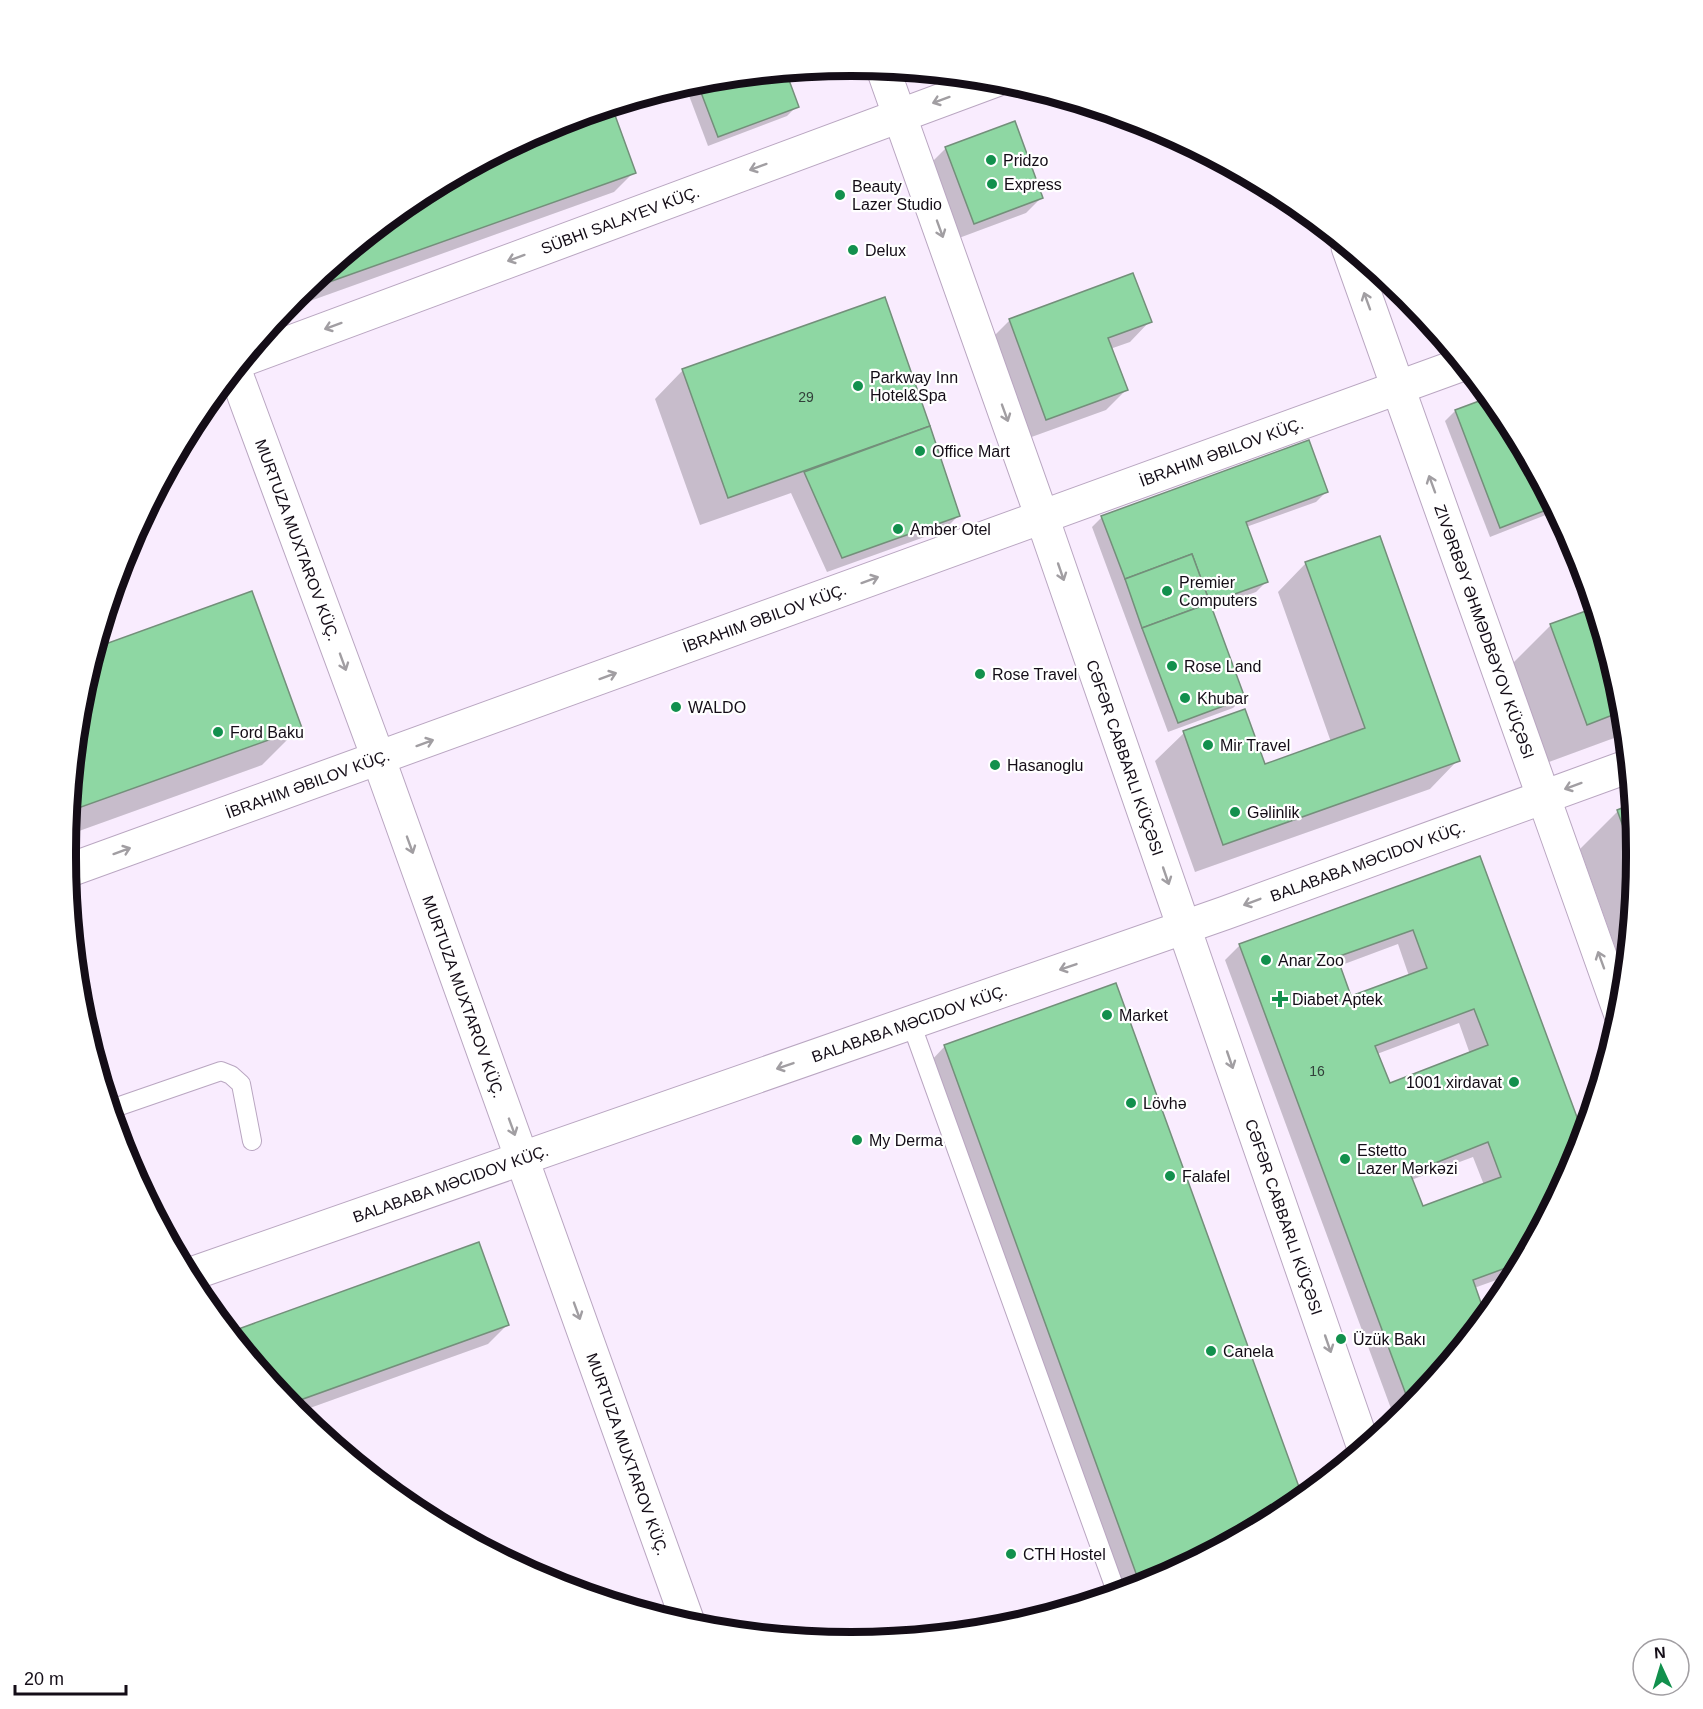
<svg xmlns="http://www.w3.org/2000/svg" width="1703" height="1709" font-family="Helvetica,sans-serif">
<style>
.shadow{fill:#0003;fill-rule:evenodd}
.building{fill:#8ed7a3;stroke:#738f7a;stroke-width:1.5;fill-rule:evenodd}
.lines{fill:none;stroke-linecap:round;stroke-linejoin:round}
.service-casing{stroke:#b9a6c1;stroke-width:20}
.minor-casing{stroke:#b9a6c1;stroke-width:35}
.primary-casing{stroke:#b9a6c1;stroke-width:35}
.service{stroke:#fff;stroke-width:18}
.minor{stroke:#fff;stroke-width:33}
.primary{stroke:#fff;stroke-width:33}
.oneway{stroke:#a19ea2}
.poi-dot{fill:#12904d;stroke:#fff;stroke-width:2}
.labels{text-anchor:middle;dominant-baseline:central;stroke-width:4.5;stroke-linejoin:round;paint-order:stroke}
.number-label{font-size:14px;fill:#32403a}
.poi-label{font-size:16px;fill:#140d17;stroke:#fff;text-anchor:start}
.street-label{font-size:16px;fill:#140d17;stroke:#fff}
.rim{fill:none;stroke:#140d17;stroke-width:8}
</style>
<rect width="100%" height="100%" fill="#f9ecfe"/>
<g class="shadow">
<polygon points="784,73 797,106 787,116 708,146 685,85 698,81"/>
<polygon points="611,108 634,172 614,192 285,310 296,296 415,199 551,126"/>
<polygon points="946,148 1041,198 1026,213 959,238 931,163"/>
<polygon points="884,299 959,515 944,530 827,572 791,493 700,525 655,399 683,370"/>
<polygon points="1010,320 1150,321 1130,342 1110,349 1126,390 1106,410 1026,439 990,340"/>
<polygon points="1491,398 1504,415 1556,511 1490,537 1445,421 1455,411"/>
<polygon points="1326,492 1316,502 1246,527 1266,582 1256,592 1211,608 1243,698 1233,708 1168,732 1092,527 1102,517"/>
<polygon points="1306,563 1458,760 1430,789 1195,872 1155,761 1184,733 1264,766 1331,742 1278,592"/>
<polygon points="251,593 300,727 262,765 68,835 81,699 96,649"/>
<polygon points="1595,609 1622,698 1625,734 1549,762 1512,664 1550,626"/>
<polygon points="1632,806 1637,852 1625,975 1580,849 1618,811"/>
<path d="M1479 858 1583 1138 1577 1158 1516 1273 1474 1288 1485 1318 1407 1413 1396 1422 1225 960 1240 945ZM1398 944 1409 976 1350 998 1339 966ZM1459 1023 1470 1054 1389 1085 1377 1054ZM1473 1157 1484 1185 1422 1208 1411 1180Z"/>
<polygon points="1115,985 1302,1499 1288,1510 1152,1583 1122,1592 930,1062 945,1046"/>
<polygon points="478,1244 508,1324 488,1344 296,1413 231,1333"/>
</g>
<g class="building">
<polygon points="786,72 799,107 718,137 697,82"/>
<polygon points="612,107 636,173 301,292 415,199 551,126"/>
<polygon points="1015,121 1043,198 974,224 945,147"/>
<polygon points="1133,273 1152,322 1108,338 1128,390 1046,420 1009,319"/>
<polygon points="885,297 930,426 728,498 682,369"/>
<polygon points="1490,397 1504,415 1554,507 1500,528 1455,410"/>
<polygon points="930,426 960,516 842,558 804,472"/>
<polygon points="1309,440 1328,492 1246,522 1268,582 1210,603 1192,554 1125,579 1101,516"/>
<polygon points="1380,536 1460,761 1223,845 1183,731 1245,709 1265,764 1365,728 1305,562"/>
<polygon points="1192,554 1210,603 1142,628 1125,579"/>
<polygon points="252,591 302,728 70,811 81,699 97,647"/>
<polygon points="1210,603 1245,698 1178,723 1142,628"/>
<polygon points="1594,608 1622,698 1623,711 1587,725 1550,624"/>
<polygon points="1632,804 1637,852 1636,862 1617,810"/>
<path d="M1480 856 1584 1136 1577 1158 1522 1262 1473 1280 1486 1317 1411 1408 1239 944ZM1413 930 1427 968 1351 996 1337 957ZM1474 1009 1488 1045 1390 1083 1375 1046ZM1488 1142 1501 1177 1423 1206 1410 1173Z"/>
<polygon points="1116,983 1303,1498 1288,1510 1152,1583 1141,1587 944,1045"/>
<polygon points="479,1242 509,1325 289,1404 230,1332"/>
</g>
<g class="lines">
<g class="service-casing">
<g id="service">
<polyline points="911,1023 1117,1594"/>
<polyline points="111,1109 221,1071 231,1075 241,1084 252,1141"/>
</g>
</g>
<g class="minor-casing">
<g id="minor">
<path id="s1" d="M245 359 996 80"/>
<path id="s2" d="M235 371 379 760 689 1625"/>
<path id="s3" d="M67 871 1463 364"/>
<path id="s4" d="M188 1275 1225 913 1629 766"/>
</g>
</g>
<g class="primary-casing">
<g id="primary">
<path id="s5" d="M883 69 1042 517 1364 1448"/>
<path id="s6" d="M1348 247 1621 1015"/>
</g>
</g>
<use href="#service" class="service"/>
<use href="#minor" class="minor"/>
<use href="#primary" class="primary"/>
</g>
<defs><path id="oneway-shaft" d="M-6 0H5M1.5-3L5.5 0L1.5 3" fill="none" stroke-width="1.6" stroke-linecap="round" stroke-linejoin="round" transform="scale(1.5)"/></defs>
<g class="oneway">
<use href="#oneway-shaft" transform="translate(941 100) rotate(160)"/>
<use href="#oneway-shaft" transform="translate(758 167) rotate(160)"/>
<use href="#oneway-shaft" transform="translate(940 229) rotate(70)"/>
<use href="#oneway-shaft" transform="translate(516 258) rotate(160)"/>
<use href="#oneway-shaft" transform="translate(1367 301) rotate(-110)"/>
<use href="#oneway-shaft" transform="translate(333 326) rotate(160)"/>
<use href="#oneway-shaft" transform="translate(1005 413) rotate(70)"/>
<use href="#oneway-shaft" transform="translate(1432 484) rotate(-110)"/>
<use href="#oneway-shaft" transform="translate(1061 572) rotate(71)"/>
<use href="#oneway-shaft" transform="translate(870 580) rotate(-20)"/>
<use href="#oneway-shaft" transform="translate(343 662) rotate(70)"/>
<use href="#oneway-shaft" transform="translate(608 676) rotate(-20)"/>
<use href="#oneway-shaft" transform="translate(425 743) rotate(-20)"/>
<use href="#oneway-shaft" transform="translate(1573 786) rotate(160)"/>
<use href="#oneway-shaft" transform="translate(410 845) rotate(70)"/>
<use href="#oneway-shaft" transform="translate(122 851) rotate(-20)"/>
<use href="#oneway-shaft" transform="translate(1166 876) rotate(71)"/>
<use href="#oneway-shaft" transform="translate(1252 902) rotate(159)"/>
<use href="#oneway-shaft" transform="translate(1601 960) rotate(-110)"/>
<use href="#oneway-shaft" transform="translate(1068 967) rotate(161)"/>
<use href="#oneway-shaft" transform="translate(1230 1060) rotate(71)"/>
<use href="#oneway-shaft" transform="translate(785 1066) rotate(161)"/>
<use href="#oneway-shaft" transform="translate(512 1127) rotate(70)"/>
<use href="#oneway-shaft" transform="translate(577 1311) rotate(70)"/>
<use href="#oneway-shaft" transform="translate(1328 1344) rotate(71)"/>
</g>
<g class="poi-dot">
<circle cx="991" cy="160" r="6"/>
<circle cx="992" cy="184" r="6"/>
<circle cx="840" cy="195" r="6"/>
<circle cx="853" cy="250" r="6"/>
<circle cx="858" cy="386" r="6"/>
<circle cx="920" cy="451" r="6"/>
<circle cx="898" cy="529" r="6"/>
<circle cx="1167" cy="591" r="6"/>
<circle cx="1172" cy="666" r="6"/>
<circle cx="980" cy="674" r="6"/>
<circle cx="1185" cy="698" r="6"/>
<circle cx="676" cy="707" r="6"/>
<circle cx="218" cy="732" r="6"/>
<circle cx="1208" cy="745" r="6"/>
<circle cx="995" cy="765" r="6"/>
<circle cx="1235" cy="812" r="6"/>
<circle cx="1266" cy="960" r="6"/>
<path d="M1277 990h6v6h6v6h-6v6h-6v-6h-6v-6h6z"/>
<circle cx="1107" cy="1015" r="6"/>
<circle cx="1514" cy="1082" r="6"/>
<circle cx="1131" cy="1103" r="6"/>
<circle cx="857" cy="1140" r="6"/>
<circle cx="1345" cy="1159" r="6"/>
<circle cx="1170" cy="1176" r="6"/>
<circle cx="1341" cy="1339" r="6"/>
<circle cx="1211" cy="1351" r="6"/>
<circle cx="1011" cy="1554" r="6"/>
</g>
<g class="labels">
<g class="number-label">
<text x="806" y="397">29</text>
<text x="1317" y="1071">16</text>
</g>
<g class="poi-label">
<text x="1003" y="160">Pridzo</text>
<text x="1004" y="184">Express</text>
<text x="852" y="186">Beauty<tspan x="852" dy="18">Lazer Studio</tspan></text>
<text x="865" y="250">Delux</text>
<text x="870" y="377">Parkway Inn<tspan x="870" dy="18">Hotel&amp;Spa</tspan></text>
<text x="932" y="451">Office Mart</text>
<text x="910" y="529">Amber Otel</text>
<text x="1179" y="582">Premier<tspan x="1179" dy="18">Computers</tspan></text>
<text x="1184" y="666">Rose Land</text>
<text x="992" y="674">Rose Travel</text>
<text x="1197" y="698">Khubar</text>
<text x="688" y="707">WALDO</text>
<text x="230" y="732">Ford Baku</text>
<text x="1220" y="745">Mir Travel</text>
<text x="1007" y="765">Hasanoglu</text>
<text x="1247" y="812">Gəlinlik</text>
<text x="1278" y="960">Anar Zoo</text>
<text x="1292" y="999">Diabet Aptek</text>
<text x="1119" y="1015">Market</text>
<text x="1502" y="1082" text-anchor="end">1001 xirdavat</text>
<text x="1143" y="1103">Lövhə</text>
<text x="869" y="1140">My Derma</text>
<text x="1357" y="1150">Estetto<tspan x="1357" dy="18">Lazer Mərkəzi</tspan></text>
<text x="1182" y="1176">Falafel</text>
<text x="1353" y="1339">Üzük Bakı</text>
<text x="1223" y="1351">Canela</text>
<text x="1023" y="1554">CTH Hostel</text>
</g>
<g class="street-label">
<text stroke="none"><textPath href="#s1" startOffset="400">SÜBHI SALAYEV KÜÇ.</textPath></text>
<text stroke="none"><textPath href="#s3" startOffset="1228">İBRAHIM ƏBILOV KÜÇ.</textPath></text>
<text stroke="none"><textPath href="#s2" startOffset="180">MURTUZA MUXTAROV KÜÇ.</textPath></text>
<text stroke="none"><textPath href="#s3" startOffset="742">İBRAHIM ƏBILOV KÜÇ.</textPath></text>
<text stroke="none"><textPath href="#s6" startOffset="408">ZIVƏRBƏY ƏHMƏDBƏYOV KÜÇƏSI</textPath></text>
<text stroke="none"><textPath href="#s5" startOffset="730">CƏFƏR CABBARLI KÜÇƏSI</textPath></text>
<text stroke="none"><textPath href="#s3" startOffset="256">İBRAHIM ƏBILOV KÜÇ.</textPath></text>
<text stroke="none"><textPath href="#s4" startOffset="1250">BALABABA MƏCIDOV KÜÇ.</textPath></text>
<text stroke="none"><textPath href="#s2" startOffset="666">MURTUZA MUXTAROV KÜÇ.</textPath></text>
<text stroke="none"><textPath href="#s4" startOffset="764">BALABABA MƏCIDOV KÜÇ.</textPath></text>
<text stroke="none"><textPath href="#s4" startOffset="278">BALABABA MƏCIDOV KÜÇ.</textPath></text>
<text stroke="none"><textPath href="#s5" startOffset="1216">CƏFƏR CABBARLI KÜÇƏSI</textPath></text>
<text stroke="none"><textPath href="#s2" startOffset="1152">MURTUZA MUXTAROV KÜÇ.</textPath></text>
</g>
</g>
<path d="M0 0H1703V1709H0ZM851 76H851A775 775 0 0 1 1626 851V857A775 775 0 0 1 851 1632H851A775 775 0 0 1 76 857V851A775 775 0 0 1 851 76Z" fill="#fff" fill-rule="evenodd"/>
<path class="rim" d="M851 76H851A775 775 0 0 1 1626 851V857A775 775 0 0 1 851 1632H851A775 775 0 0 1 76 857V851A775 775 0 0 1 851 76Z"/>
<g transform="translate(1661 1667) rotate(356)"><circle r="28" fill="#ffffff" stroke="#a19ea2" stroke-width="1.5"/>
<path d="M0-4.5L10 22L0 15L-10 22Z" fill="#12904d"/>
<text y="-9" font-size="16" font-weight="bold" text-anchor="middle" fill="#140d17">N</text>
</g>
<path d="M15 1685v9h111v-9" fill="none" stroke="#140d17" stroke-width="3"/>
<text x="24" y="1685" font-size="18" fill="#140d17" stroke="#ffffff" stroke-width="4.5" paint-order="stroke">20 m</text>
</svg>
